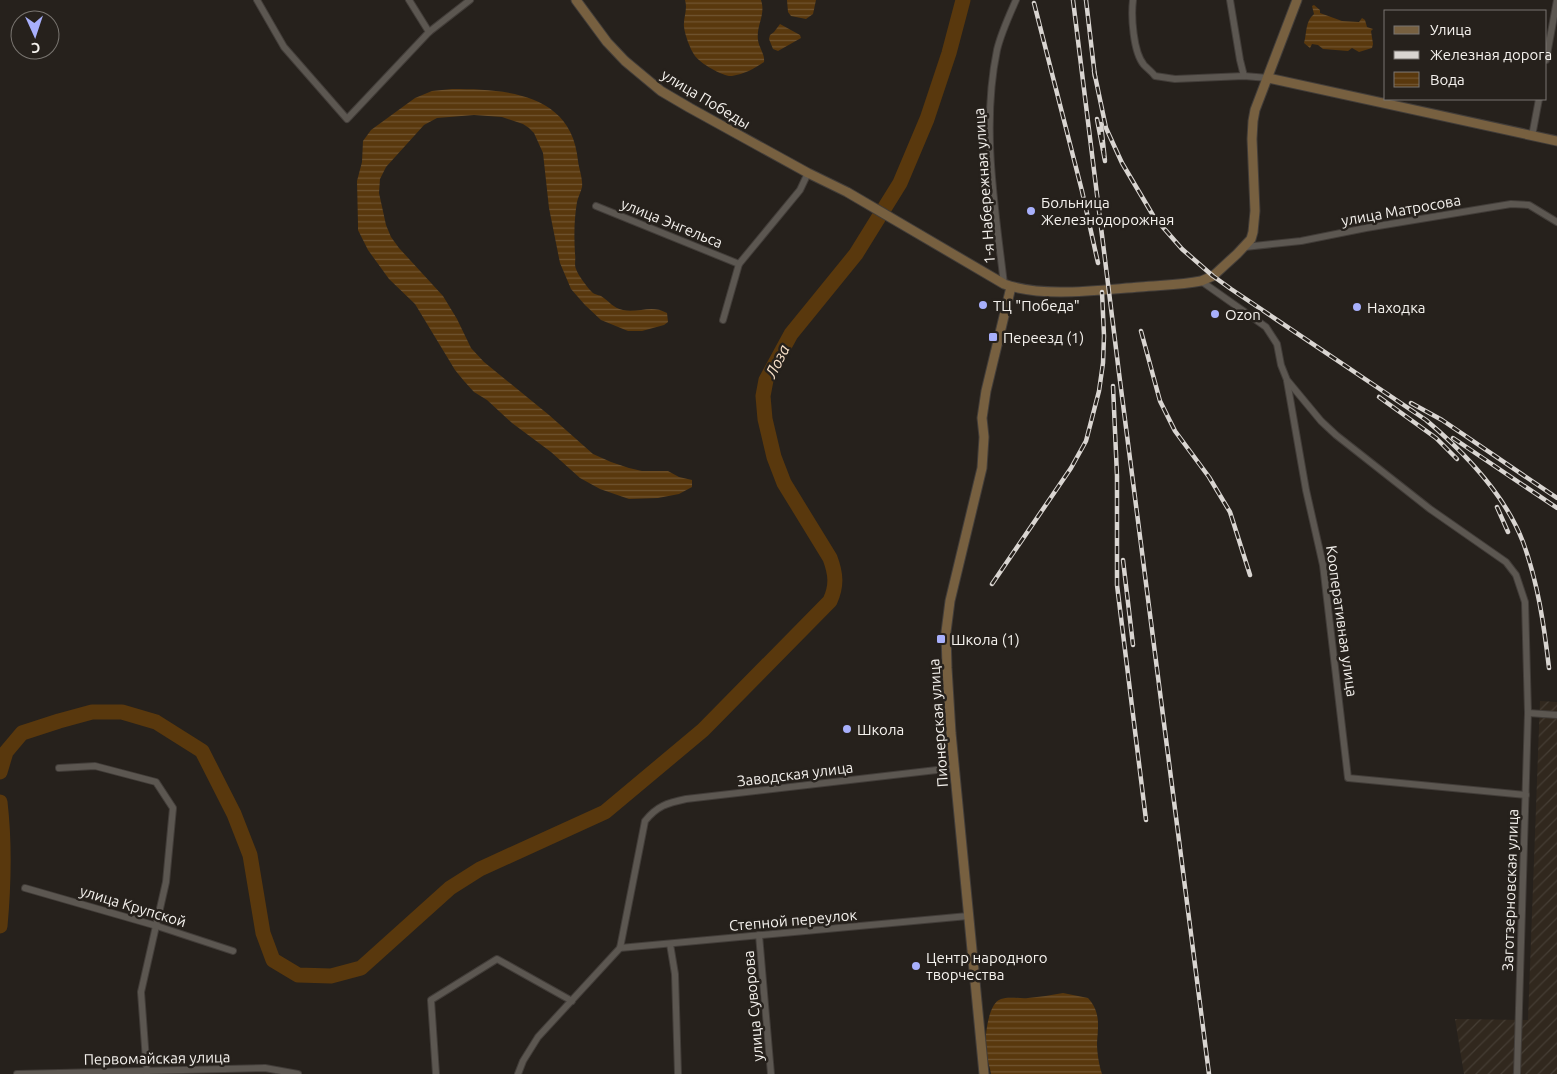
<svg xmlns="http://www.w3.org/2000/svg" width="1557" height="1074" font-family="Ubuntu,sans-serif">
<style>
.industrial{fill:url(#industrial-furrows)}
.water{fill:url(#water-rules)}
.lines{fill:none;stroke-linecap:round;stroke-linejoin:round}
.river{stroke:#59380d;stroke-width:15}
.street-casing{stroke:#423d39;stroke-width:8}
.secondary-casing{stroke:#423d39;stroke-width:11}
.street{stroke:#5c5751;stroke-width:6}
.secondary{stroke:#776040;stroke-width:9}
.rail-casing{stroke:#d9d5d1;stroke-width:4.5}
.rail{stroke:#26211c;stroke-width:2.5;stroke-dasharray:8;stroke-linecap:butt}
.poi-dot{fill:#a8b0fc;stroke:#26211c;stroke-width:2}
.labels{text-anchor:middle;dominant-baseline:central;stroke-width:5;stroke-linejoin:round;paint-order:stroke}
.street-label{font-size:15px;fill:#f5f2ee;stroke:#26211c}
.poi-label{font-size:15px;fill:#f5f2ee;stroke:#26211c;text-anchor:start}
.water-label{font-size:16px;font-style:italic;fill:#f6dfc7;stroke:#26211c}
</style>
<defs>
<pattern id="industrial-furrows" width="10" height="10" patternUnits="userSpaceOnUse" patternTransform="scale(1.25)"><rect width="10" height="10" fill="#31281e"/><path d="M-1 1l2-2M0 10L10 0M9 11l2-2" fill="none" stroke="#453d34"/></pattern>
<pattern id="water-rules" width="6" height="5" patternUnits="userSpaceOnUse" patternTransform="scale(1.25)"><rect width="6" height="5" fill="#59380d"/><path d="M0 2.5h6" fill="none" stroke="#715531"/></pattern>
</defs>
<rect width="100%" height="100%" fill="#26211c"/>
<polygon class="industrial" points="1540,701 1557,702 1557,1074 1464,1074 1455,1019 1528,1020"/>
<g class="water">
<path d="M685 0H761C766 15 756 25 758 40 759 48 765 54 764 62 754 69 744 74 732 76 723 77 700 63 695 56 690 49 685 35 684 27 683 18 688 10 685 0Z"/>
<polygon points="787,0 816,0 813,14 806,19 791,16 788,12"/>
<path d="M1314 5 1320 10V13L1342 21 1359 22 1362 18 1365 20 1367 27 1373 29 1371 31 1373 44 1372 48 1359 52 1352 48 1348 51 1323 49 1318 45 1312 44 1310 48 1304 43C1307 32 1305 22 1314 14L1312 6Z"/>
<polygon points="780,24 800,35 801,38 778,51 773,49 769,39 770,35 774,32"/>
<path d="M452 89C506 89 572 93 578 161 579 169 583 179 582 187 581 192 578 197 577 202 574 219 574 237 575 254 576 260 574 264 576 269 578 275 587 287 591 291 593 294 598 295 601 296 609 301 613 308 623 310 639 313 652 304 667 313L668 322 664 325 642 331H628L601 320 585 305 571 289 560 263 549 208 543 153 534 133 529 128 523 124 502 117 474 115 437 118 424 125 386 167 380 179 379 193 386 225 391 237 399 248 443 296 457 319 471 348 484 362 549 415 593 454 611 462 629 468 642 471H668L679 477 692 480V487L679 494 658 498 629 499 600 489 580 478 551 452 512 423 487 400 474 392 464 381 455 370 415 304 389 279 368 250 358 230V224L357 181 362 162 363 141 371 130 415 98 432 91Z"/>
<path d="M1063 993 1088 998C1101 1012 1098 1026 1097 1043 1097 1053 1099 1065 1102 1074H991C990 1068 988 1062 986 1055 984 1043 987 1003 1001 999 1009 996 1020 999 1028 998 1040 997 1051 995 1063 993Z"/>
</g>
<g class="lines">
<g class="river">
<path d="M0 772 6 752 22 733 59 721 92 712H122L156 722 202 751 234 814 250 855 263 933 273 960 298 975 331 976 361 968 450 888 480 869 605 812 703 730 830 601C837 586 836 574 830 558L784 483 774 457 765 419 763 396 766 380 791 334 856 254 900 183 927 119 949 53 963 0"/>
<path d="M0 802C5 845 4 882 0 926"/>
</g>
<g class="street-casing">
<g id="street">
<polyline points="257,0 284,47 347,119 429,32 470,0"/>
<polyline points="409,0 429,32"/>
<path d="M1133 0C1131 16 1133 52 1144 65 1148 69 1152 72 1155 76L1175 79 1244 76 1268 78"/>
<polyline points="1230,0 1240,60 1244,76"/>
<polyline points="1546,60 1557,0"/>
<polyline points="1532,136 1539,99"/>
<polyline points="596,206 739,264"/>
<polyline points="1245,247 1301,241 1366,228 1511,204 1529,205 1557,222"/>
<polyline points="1201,281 1266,327 1277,344 1281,365 1287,380 1321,421 1336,435 1430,509 1506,562 1516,575 1525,602 1528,713 1517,1074"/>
<path d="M1004 284C995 207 981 127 997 50 1001 33 1009 16 1016 0"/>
<polyline points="723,320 739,264 800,190 808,173"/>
<polyline points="1287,381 1306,490 1323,565 1348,778 1526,795"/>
<polyline points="1528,713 1557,715"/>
<polyline points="59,768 95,766 156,782 173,808 166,882 141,992 147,1074"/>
<polyline points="25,888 157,926 233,951"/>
<polyline points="759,935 771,1074"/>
<polyline points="670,944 675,974 678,1074"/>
<polyline points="620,948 968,916"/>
<polyline points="17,1074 265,1068 298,1074"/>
<polyline points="436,1074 431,1000 497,959 572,1001"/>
<path d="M518 1074 523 1061 538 1037 620 948 645 821C657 806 667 803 686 799L954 768"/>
</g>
</g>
<g class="secondary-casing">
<g id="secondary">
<path d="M576 0 607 42 625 61 661 91 690 108 808 173 847 192 1004 284C1043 298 1099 290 1140 287 1161 285 1181 285 1201 281L1213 276 1237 254 1251 239 1253 232 1255 211 1252 139 1253 121 1255 110 1297 0"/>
<polyline points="1268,78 1557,141"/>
<polyline points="984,1074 951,733 947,668 946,632 950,601 982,468 984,437 982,418 986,391 1011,287"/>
</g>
</g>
<use href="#street" class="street"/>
<use href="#secondary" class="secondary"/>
<g class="rail-casing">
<g id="rail">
<polyline points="1073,0 1119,373 1209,1074"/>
<polyline points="1086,0 1095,77"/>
<polyline points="1034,3 1082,191 1098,263"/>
<path d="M1094 71 1106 128 1122 163 1154 217 1182 249 1213 276 1231 289 1426 420C1464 452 1505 495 1523 542 1538 583 1544 625 1549 668"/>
<polyline points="1097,119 1105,161 1101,124"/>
<polyline points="1141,331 1160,401 1175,431 1209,477 1230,512 1250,575"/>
<polyline points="1113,386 1117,476 1117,585 1146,820"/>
<polyline points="1379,397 1436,438 1457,459"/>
<polyline points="1411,403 1442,420 1557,498"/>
<polyline points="1453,438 1557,508"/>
<polyline points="1497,507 1508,532"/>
<polyline points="1123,560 1133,645"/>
<polyline points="992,584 1071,468 1086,441 1099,391 1103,363 1104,336 1102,292"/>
</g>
</g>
<use href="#rail" class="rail"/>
</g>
<g class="poi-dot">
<circle cx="1031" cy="211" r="5"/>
<circle cx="983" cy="305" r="5"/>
<circle cx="1357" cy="307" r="5"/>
<circle cx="1215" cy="314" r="5"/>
<rect x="988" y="332" width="10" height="10" rx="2.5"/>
<rect x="936" y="634" width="10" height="10" rx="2.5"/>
<circle cx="847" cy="729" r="5"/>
<circle cx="916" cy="966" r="5"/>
</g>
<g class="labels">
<g class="street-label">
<text transform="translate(706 99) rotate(31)">улица Победы</text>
<text transform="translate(984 186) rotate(-94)">1-я Набережная улица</text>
<text transform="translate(1401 210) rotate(-10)">улица Матросова</text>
<text transform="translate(672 223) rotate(22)">улица Энгельса</text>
<text transform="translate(1342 621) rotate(82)">Кооперативная улица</text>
<text transform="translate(938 723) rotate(-94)">Пионерская улица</text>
<text transform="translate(795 774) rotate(-7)">Заводская улица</text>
<text transform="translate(1510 890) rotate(-88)">Заготзерновская улица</text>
<text transform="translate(133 906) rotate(17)">улица Крупской</text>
<text transform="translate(793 920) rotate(-5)">Степной переулок</text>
<text transform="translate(753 1006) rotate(-95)">улица Суворова</text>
<text transform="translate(157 1058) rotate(-1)">Первомайская улица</text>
</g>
<g class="poi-label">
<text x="1041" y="202">Больница<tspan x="1041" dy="17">Железнодорожная</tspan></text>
<text x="993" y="305">ТЦ "Победа"</text>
<text x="1367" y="307">Находка</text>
<text x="1225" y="314">Ozon</text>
<text x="1003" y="337">Переезд (1)</text>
<text x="951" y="639">Школа (1)</text>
<text x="857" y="729">Школа</text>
<text x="926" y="957">Центр народного<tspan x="926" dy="17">творчества</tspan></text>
</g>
<g class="water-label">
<text transform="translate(777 361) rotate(-64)">Лоза</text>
</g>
</g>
<rect x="1384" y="10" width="162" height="90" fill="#26211c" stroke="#797570"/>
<rect x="1394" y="26" width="25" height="8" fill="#776040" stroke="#797570"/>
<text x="1430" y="35" font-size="15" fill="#f5f2ee">Улица</text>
<rect x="1394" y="51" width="25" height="8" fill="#d9d5d1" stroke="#797570"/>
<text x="1430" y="60" font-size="15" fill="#f5f2ee">Железная дорога</text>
<rect x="1394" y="72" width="25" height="15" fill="url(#water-rules)" stroke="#797570"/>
<text x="1430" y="85" font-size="15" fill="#f5f2ee">Вода</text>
<g transform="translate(35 35) rotate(177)"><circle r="24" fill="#26211c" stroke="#797570"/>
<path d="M0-4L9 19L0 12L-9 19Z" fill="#a8b0fc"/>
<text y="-8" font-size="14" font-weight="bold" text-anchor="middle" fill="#f5f2ee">С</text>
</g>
</svg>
